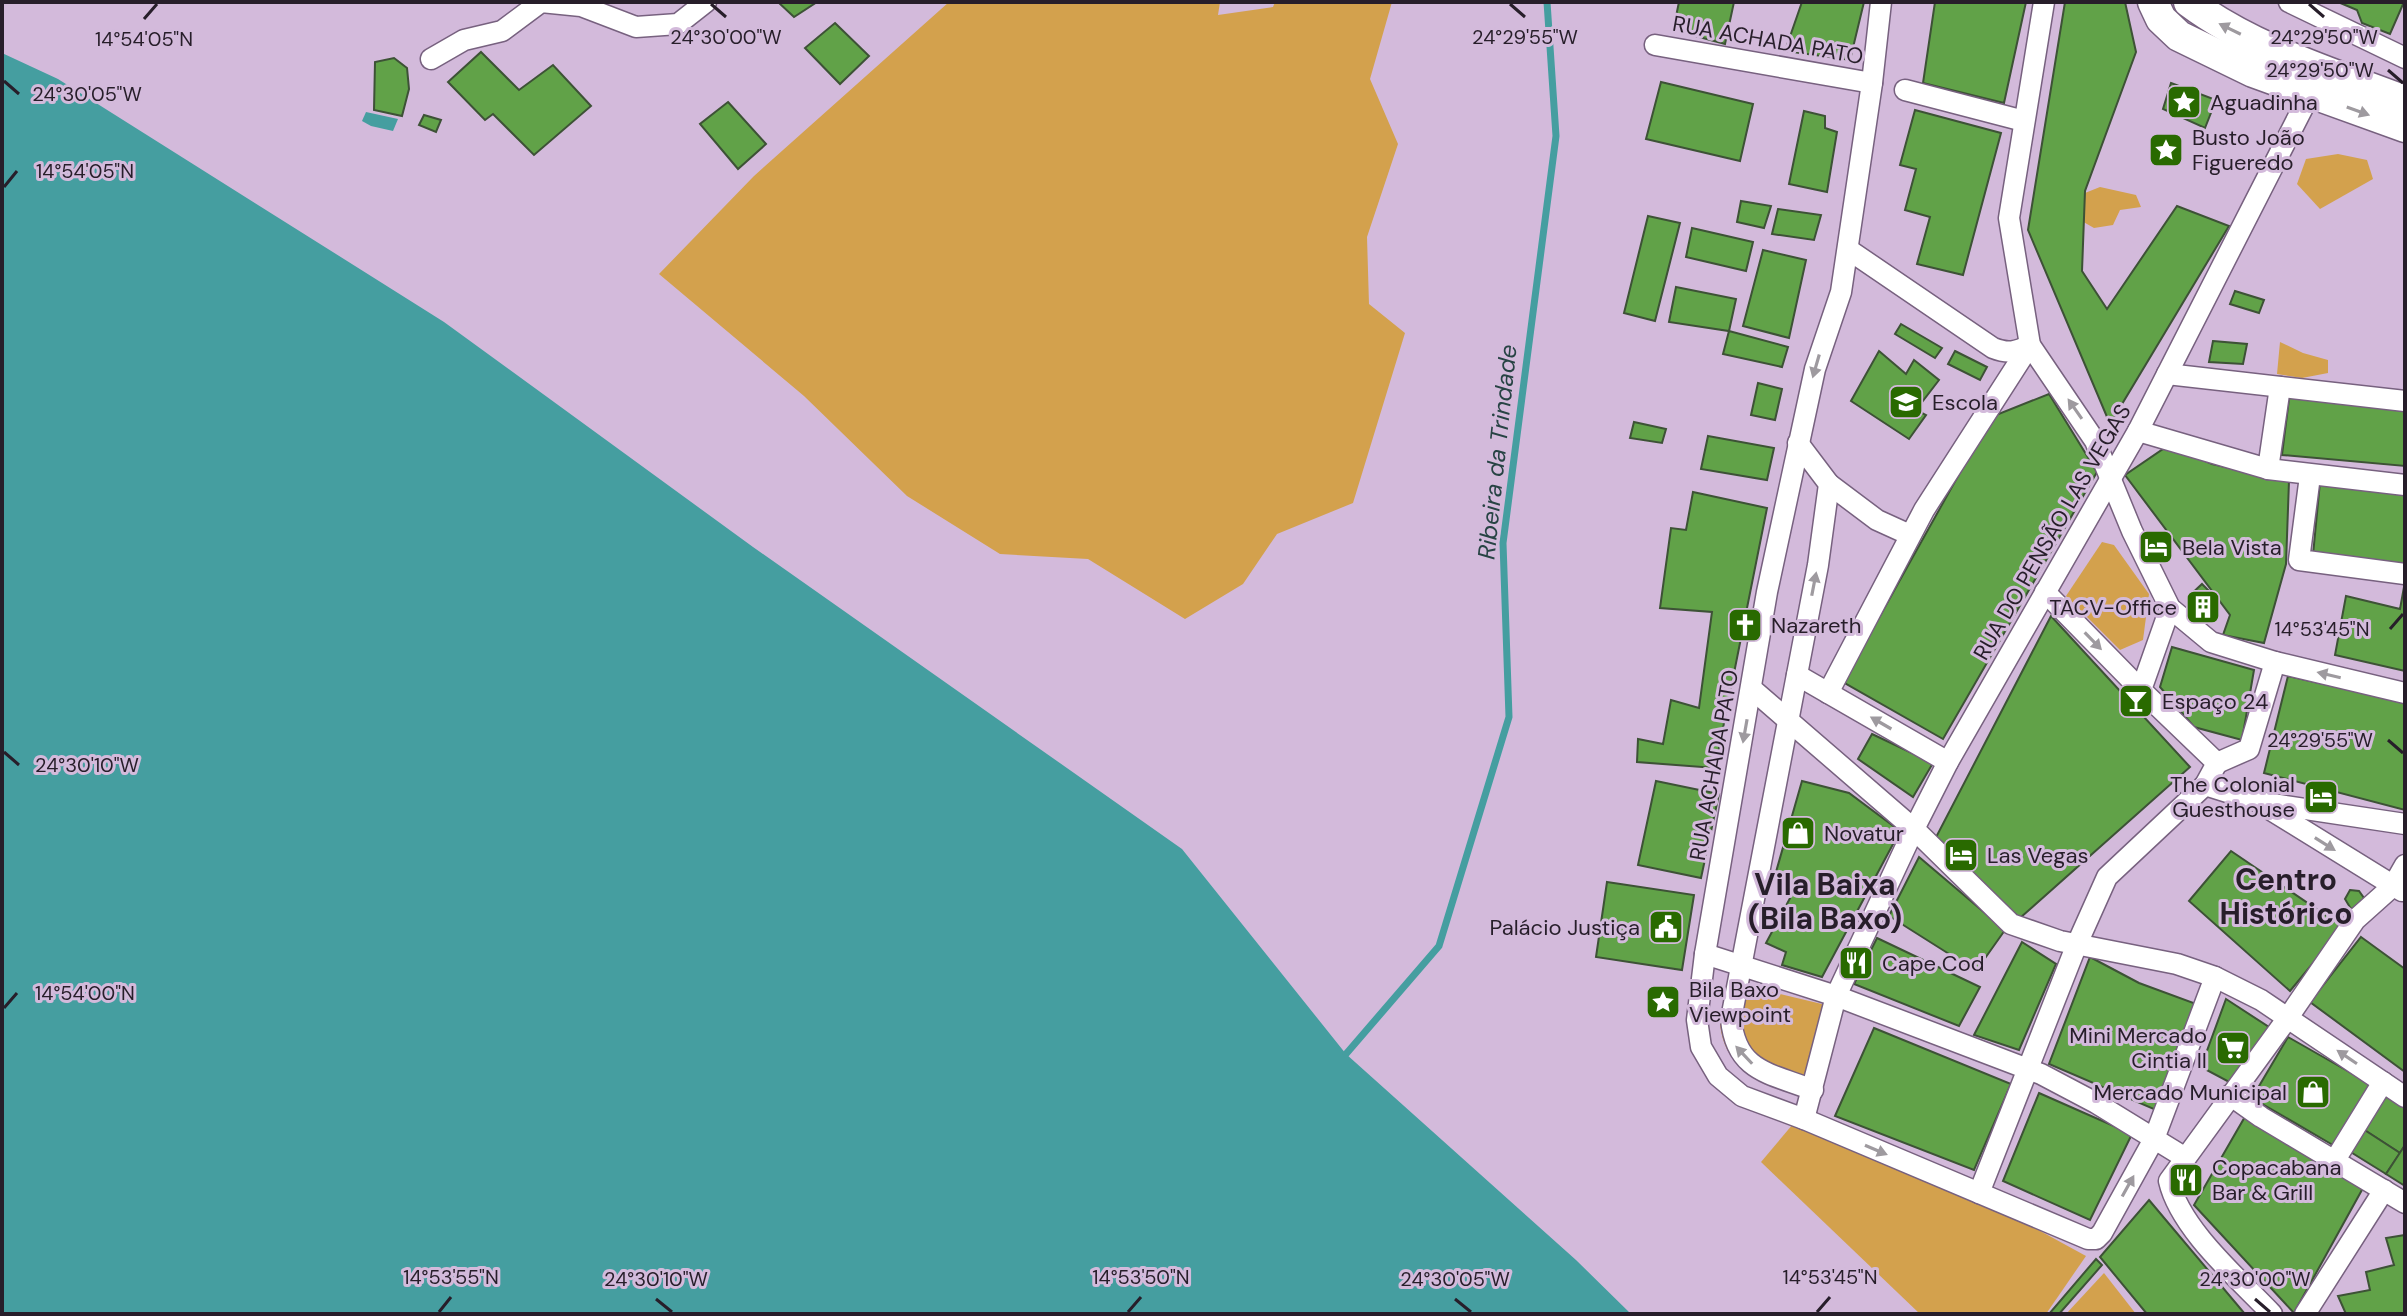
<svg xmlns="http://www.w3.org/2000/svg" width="2407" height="1316" font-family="'DM Sans',sans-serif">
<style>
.green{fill:#d3a14d}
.water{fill:#459ea0}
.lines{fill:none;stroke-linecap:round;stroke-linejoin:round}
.stream{stroke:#459ea0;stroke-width:7}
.building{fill:#61a248;stroke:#3d5236;stroke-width:2}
.street-casing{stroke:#77617f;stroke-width:23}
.primary-casing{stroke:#77617f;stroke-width:33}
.street{stroke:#fff;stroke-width:20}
.primary{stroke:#fff;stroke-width:30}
.oneway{fill:#9e9a9f}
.ticks{fill:none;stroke:#271e2a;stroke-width:3}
.labels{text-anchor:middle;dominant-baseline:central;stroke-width:6;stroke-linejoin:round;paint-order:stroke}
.street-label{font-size:22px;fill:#271e2a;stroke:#d3badb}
.poi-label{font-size:22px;fill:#271e2a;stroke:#d3badb;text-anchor:start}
.water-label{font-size:24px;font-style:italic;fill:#274344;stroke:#d3badb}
.district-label{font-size:30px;font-weight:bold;fill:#271e2a;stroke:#d3badb}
.ticks-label{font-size:20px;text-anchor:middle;fill:#271e2a;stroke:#d3badb;stroke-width:6;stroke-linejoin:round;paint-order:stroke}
</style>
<rect width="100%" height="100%" fill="#d3badb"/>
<g class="green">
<polygon points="949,2 1220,2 1218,15 1273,7 1275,2 1392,2 1370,79 1398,144 1367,237 1369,304 1405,333 1353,503 1277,534 1243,584 1185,619 1088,559 1000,554 907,496 804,396 659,274 754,176"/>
<polygon points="2338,154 2367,160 2373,179 2320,209 2297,184 2306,159"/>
<polygon points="2100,187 2136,195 2141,207 2120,210 2113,225 2094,228 2073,216 2075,197"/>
<polygon points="2280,342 2303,353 2328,360 2328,373 2302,378 2277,374"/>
<polygon points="2102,542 2114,545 2149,594 2143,640 2120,650 2066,596"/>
<path d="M1734 983 1826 1005 1801 1093C1762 1080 1726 1073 1720 1025 1719 1013 1730 994 1734 983Z"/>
<polygon points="1804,1111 1978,1197 2086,1256 2046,1314 1920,1314 1761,1162"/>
<polygon points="2104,1273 2136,1314 2066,1314"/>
</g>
<g class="water">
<polygon points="2,53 58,79 444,322 753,547 1182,849 1346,1054 1576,1260 1631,1314 2,1314"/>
<polygon points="366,112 398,119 393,131 371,126 362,121"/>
</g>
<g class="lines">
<polyline class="stream" points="1346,1054 1439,946 1509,717 1503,543 1556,136 1547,2"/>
</g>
<g class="building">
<polygon points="778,2 817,2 794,17"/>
<polygon points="1679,2 1734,2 1725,44 1692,35 1674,26"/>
<polygon points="1802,2 1864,2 1850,60 1785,51"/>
<polygon points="1935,2 2026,2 2004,103 1923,83"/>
<polygon points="2065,2 2125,2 2136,52 2085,191 2082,271 2107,309 2177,206 2229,226 2110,424 2028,230"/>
<polygon points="2338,2 2404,2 2390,34 2362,23 2357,10"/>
<polygon points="835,23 869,56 840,84 805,48"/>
<polygon points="481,52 519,90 553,65 591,106 534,155 493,114 485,120 448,82"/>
<polygon points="394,58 407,68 409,89 402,116 374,110 375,62"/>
<polygon points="1661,82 1753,104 1740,161 1646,139"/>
<polygon points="2171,83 2216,100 2205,128 2163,109"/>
<polygon points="728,102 766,144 738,169 700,124"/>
<polygon points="1915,110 2001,133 1963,275 1917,264 1930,217 1905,210 1916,169 1900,165"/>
<polygon points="1804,111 1825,116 1825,128 1837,132 1827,192 1789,184"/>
<polygon points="424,115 441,120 436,132 419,125"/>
<polygon points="1741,201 1771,206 1764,228 1737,222"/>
<polygon points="1778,209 1821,215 1814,240 1772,234"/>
<polygon points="1648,216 1680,223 1655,321 1624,313"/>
<polygon points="1692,228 1753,242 1746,271 1686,257"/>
<polygon points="1763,250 1806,260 1789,338 1743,326"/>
<polygon points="1676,287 1736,299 1729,331 1669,322"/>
<polygon points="2235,291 2264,300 2259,313 2230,304"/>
<polygon points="1901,324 1942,348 1935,358 1895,334"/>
<polygon points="1729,331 1788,347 1782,367 1723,354"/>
<polygon points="2213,341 2247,344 2243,364 2209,362"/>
<polygon points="1879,351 1906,374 1914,360 1939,380 1916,410 1926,415 1909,439 1851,401"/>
<polygon points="1955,351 1987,367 1980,380 1948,364"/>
<polygon points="1758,383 1782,389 1775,420 1751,415"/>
<polygon points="2290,391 2405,407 2405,466 2282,455"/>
<polygon points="2049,394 2097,472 1943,739 1843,682 1991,417"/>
<polygon points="1634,422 1666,429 1662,443 1630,438"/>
<polygon points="1708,436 1774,448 1767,480 1701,469"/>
<polygon points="2169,445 2212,464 2289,481 2286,564 2264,643 2223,635 2230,615 2125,475"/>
<polygon points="2320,482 2405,492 2405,564 2313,555"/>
<polygon points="1693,492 1767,508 1715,768 1637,762 1638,739 1663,744 1671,700 1699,708 1712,612 1660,608 1671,528 1686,530"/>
<polygon points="2202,584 2217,599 2202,615 2188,597"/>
<polygon points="2404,587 2405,671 2335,655 2346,596 2400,609"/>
<polygon points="2051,616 2190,767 2020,918 1932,845"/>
<polygon points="2172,647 2254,670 2242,740 2194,727 2160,687"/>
<polygon points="2288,676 2405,702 2405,810 2264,773"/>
<polygon points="1872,734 1933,763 1913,797 1858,759"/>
<polygon points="1656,781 1719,794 1701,878 1638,865"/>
<polygon points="1802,781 1849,793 1900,831 1822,977 1782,965 1786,952 1766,943 1796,887 1774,879"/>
<polygon points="2231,851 2343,927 2290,991 2189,901"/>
<polygon points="1919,857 2005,930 1976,971 1889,916"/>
<polygon points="1607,882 1694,895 1682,970 1596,957"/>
<polygon points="2350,890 2359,891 2364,898 2360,905 2351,909 2345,899"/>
<polygon points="2361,937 2405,969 2405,1072 2310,1002"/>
<polygon points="1877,938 1980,987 1959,1026 1854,984"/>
<polygon points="2022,942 2056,964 2019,1050 1974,1035"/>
<polygon points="2090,957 2139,983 2199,1005 2156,1110 2049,1064"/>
<polygon points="2226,999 2272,1029 2231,1083 2201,1067"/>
<polygon points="1874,1028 2011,1084 1974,1170 1835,1116"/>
<polygon points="2288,1037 2374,1086 2338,1148 2252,1098"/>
<polygon points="2039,1093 2132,1134 2090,1220 2003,1181"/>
<polygon points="2386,1093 2405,1106 2405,1145 2400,1153 2363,1129"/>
<polygon points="2246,1115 2363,1188 2294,1313 2194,1205"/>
<polygon points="2363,1129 2400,1153 2386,1174 2349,1151"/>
<polygon points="2405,1145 2405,1186 2386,1174"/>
<polygon points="2149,1200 2245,1314 2147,1314 2100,1257"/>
<polygon points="2405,1235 2405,1314 2346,1314 2338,1296 2370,1290 2366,1272 2394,1265 2386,1238"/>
<polygon points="2096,1259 2102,1265 2059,1314 2049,1314"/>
</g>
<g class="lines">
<g class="street-casing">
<g id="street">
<polyline points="1881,2 1872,83 1841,292 1815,369 1767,592 1705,954 1697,1020 1701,1047 1718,1076 1742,1096 1804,1119 2088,1239 2096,1239 2102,1233 2154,1139 2215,977"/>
<polyline points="2044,2 2009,218 2030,345 2095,441 2132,531 2170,608 2211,642 2275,662 2405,693"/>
<polyline points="2289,2 2405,58"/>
<polyline points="1655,45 1872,83"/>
<polyline points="431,59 464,40 502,31 541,2 581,6 636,27 678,24 706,2"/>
<polyline points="1905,90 2024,121"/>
<path d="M1849 250 1993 348C2008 354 2016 352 2030 345"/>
<polyline points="2167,374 2405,401"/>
<polyline points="2138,431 2268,469 2405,485"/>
<path d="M1798 443 1829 484 1818 565 1731 1019C1736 1072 1770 1073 1813 1090"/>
<polyline points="2268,469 2280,387"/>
<polyline points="2310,476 2299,560 2405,574"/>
<polyline points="1829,484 1877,520 1910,535"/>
<polyline points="2045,592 2141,690"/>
<polyline points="2170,608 2141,690 2217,763 2205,785"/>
<polyline points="1797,675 1948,762"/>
<polyline points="1752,689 1914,829 2011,924 2060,941 2177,964 2215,977 2261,1000 2405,1097"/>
<polyline points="1828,693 1924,510 2030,345"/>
<polyline points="2217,763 2249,749 2275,662"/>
<polyline points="2266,807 2402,891"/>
<polyline points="1705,954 1836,996 2041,1074 2096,1103 2184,1157"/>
<polyline points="2230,1095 2261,1117 2405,1203"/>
<polyline points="1804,1119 1836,996 1914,829 1948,762 2138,431 2316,82"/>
<polyline points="2335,1160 2383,1082"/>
<polyline points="1979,1193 2077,944 2107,877 2205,785 2259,802 2405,824"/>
<path d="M2272 1314C2238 1278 2180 1229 2169 1181L2287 1019 2355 920 2393 886 2405 865"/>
<polyline points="2305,1314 2384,1190"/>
</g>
</g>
<g class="primary-casing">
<g id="primary">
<polyline points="2153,2 2161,19 2179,36 2253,72 2405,127"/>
<path d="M2189 2C2252 49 2332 73 2405 101"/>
</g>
</g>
<use href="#street" class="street"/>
<use href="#primary" class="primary"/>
</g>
<defs><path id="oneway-solid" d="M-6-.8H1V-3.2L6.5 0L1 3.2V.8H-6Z" transform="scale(2)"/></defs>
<g class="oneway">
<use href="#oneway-solid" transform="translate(2230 29) rotate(-154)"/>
<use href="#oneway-solid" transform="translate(2358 111) rotate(20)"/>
<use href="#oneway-solid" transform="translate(1816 366) rotate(106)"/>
<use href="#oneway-solid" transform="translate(2075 409) rotate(-125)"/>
<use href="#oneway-solid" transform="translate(1814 584) rotate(-79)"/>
<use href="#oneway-solid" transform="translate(2093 641) rotate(46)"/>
<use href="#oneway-solid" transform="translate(2329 675) rotate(-167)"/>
<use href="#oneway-solid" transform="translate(1881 723) rotate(-150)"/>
<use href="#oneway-solid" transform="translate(1745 731) rotate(100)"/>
<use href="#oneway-solid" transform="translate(2325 844) rotate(32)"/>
<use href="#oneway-solid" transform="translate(1744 1055) rotate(-133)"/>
<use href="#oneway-solid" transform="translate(2347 1057) rotate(-146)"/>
<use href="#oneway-solid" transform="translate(1876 1150) rotate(23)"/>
<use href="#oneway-solid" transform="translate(2128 1186) rotate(-61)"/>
</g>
<path class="ticks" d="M711 4 726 17M1510 4 1525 17M2309 4 2324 17M144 19 157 4M2388 70 2403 83M4 81 19 94M4 187 17 171M2390 629 2403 614M2388 740 2403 753M4 752 19 765M4 1008 17 993M656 1299 672 1312M1455 1299 1471 1312M2255 1299 2270 1312M439 1312 451 1297M1128 1312 1141 1297M1817 1312 1830 1297"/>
<defs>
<g id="sight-square" transform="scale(1.8)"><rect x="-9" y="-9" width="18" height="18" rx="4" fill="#296a00" stroke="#d3badb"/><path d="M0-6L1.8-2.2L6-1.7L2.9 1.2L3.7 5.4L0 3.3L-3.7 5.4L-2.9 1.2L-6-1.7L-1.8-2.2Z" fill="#fff"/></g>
<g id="school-square" transform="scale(1.8)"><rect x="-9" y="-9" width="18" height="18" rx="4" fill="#296a00" stroke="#d3badb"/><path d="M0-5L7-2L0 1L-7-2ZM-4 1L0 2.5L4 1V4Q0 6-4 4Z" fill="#fff"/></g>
<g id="hotel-square" transform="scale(1.8)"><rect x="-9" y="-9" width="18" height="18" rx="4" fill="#296a00" stroke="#d3badb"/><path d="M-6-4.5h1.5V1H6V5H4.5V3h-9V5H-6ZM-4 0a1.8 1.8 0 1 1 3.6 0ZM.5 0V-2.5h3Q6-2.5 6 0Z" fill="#fff"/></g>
<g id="building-square" transform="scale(1.8)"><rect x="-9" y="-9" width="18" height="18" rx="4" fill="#296a00" stroke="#d3badb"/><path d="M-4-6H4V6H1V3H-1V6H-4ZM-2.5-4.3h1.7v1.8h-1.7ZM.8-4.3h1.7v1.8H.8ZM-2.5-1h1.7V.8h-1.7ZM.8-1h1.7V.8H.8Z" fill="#fff"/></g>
<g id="church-square" transform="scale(1.8)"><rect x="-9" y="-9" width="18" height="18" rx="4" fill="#296a00" stroke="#d3badb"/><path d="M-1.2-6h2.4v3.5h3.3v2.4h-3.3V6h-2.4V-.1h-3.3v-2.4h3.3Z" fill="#fff"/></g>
<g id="bar-square" transform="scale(1.8)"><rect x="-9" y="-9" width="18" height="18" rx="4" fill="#296a00" stroke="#d3badb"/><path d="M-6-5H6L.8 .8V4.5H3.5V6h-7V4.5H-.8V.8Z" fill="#fff"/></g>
<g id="shop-square" transform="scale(1.8)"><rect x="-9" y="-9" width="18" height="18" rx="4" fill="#296a00" stroke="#d3badb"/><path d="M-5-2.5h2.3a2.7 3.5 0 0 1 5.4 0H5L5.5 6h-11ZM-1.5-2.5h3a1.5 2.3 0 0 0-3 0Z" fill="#fff"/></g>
<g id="civic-square" transform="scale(1.8)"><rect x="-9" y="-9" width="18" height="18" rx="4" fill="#296a00" stroke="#d3badb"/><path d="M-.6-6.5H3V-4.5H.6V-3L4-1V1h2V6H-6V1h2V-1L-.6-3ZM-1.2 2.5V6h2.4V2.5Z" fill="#fff"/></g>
<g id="restaurant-square" transform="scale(1.8)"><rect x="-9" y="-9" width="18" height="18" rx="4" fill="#296a00" stroke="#d3badb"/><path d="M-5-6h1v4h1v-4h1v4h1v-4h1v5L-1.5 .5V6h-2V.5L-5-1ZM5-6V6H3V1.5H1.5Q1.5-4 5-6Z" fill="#fff"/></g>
<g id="supermarket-square" transform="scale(1.8)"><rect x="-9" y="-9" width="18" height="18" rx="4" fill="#296a00" stroke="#d3badb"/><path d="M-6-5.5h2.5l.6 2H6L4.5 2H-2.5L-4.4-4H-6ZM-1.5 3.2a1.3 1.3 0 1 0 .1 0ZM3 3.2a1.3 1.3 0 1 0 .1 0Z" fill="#fff"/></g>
</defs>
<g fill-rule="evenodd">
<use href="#sight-square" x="2184" y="102"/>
<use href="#sight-square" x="2166" y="150"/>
<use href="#school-square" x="1906" y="402"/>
<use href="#hotel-square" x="2156" y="547"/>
<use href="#building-square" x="2203" y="607"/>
<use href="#church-square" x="1745" y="625"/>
<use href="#bar-square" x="2136" y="701"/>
<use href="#hotel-square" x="2321" y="797"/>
<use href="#shop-square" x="1798" y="833"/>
<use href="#hotel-square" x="1961" y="855"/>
<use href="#civic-square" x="1666" y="927"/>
<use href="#restaurant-square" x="1856" y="963"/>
<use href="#sight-square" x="1663" y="1002"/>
<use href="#supermarket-square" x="2233" y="1048"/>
<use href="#shop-square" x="2313" y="1092"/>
<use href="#restaurant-square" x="2186" y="1180"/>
</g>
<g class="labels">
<g class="street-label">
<text transform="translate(1768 40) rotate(10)">RUA ACHADA PATO</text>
<text transform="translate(2052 532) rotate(-60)">RUA DO PENSÃO LAS VEGAS</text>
<text transform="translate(1714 765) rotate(-80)">RUA ACHADA PATO</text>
</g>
<g class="poi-label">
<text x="2210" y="102">Aguadinha</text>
<text x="2192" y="137">Busto João<tspan x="2192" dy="25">Figueredo</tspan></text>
<text x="1932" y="402">Escola</text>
<text x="2182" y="547">Bela Vista</text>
<text x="2177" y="607" text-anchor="end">TACV-Office</text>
<text x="1771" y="625">Nazareth</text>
<text x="2162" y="701">Espaço 24</text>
<text x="2295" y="784" text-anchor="end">The Colonial<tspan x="2295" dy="25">Guesthouse</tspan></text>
<text x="1824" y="833">Novatur</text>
<text x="1987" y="855">Las Vegas</text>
<text x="1640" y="927" text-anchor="end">Palácio Justiça</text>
<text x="1882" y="963">Cape Cod</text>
<text x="1689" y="989">Bila Baxo<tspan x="1689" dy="25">Viewpoint</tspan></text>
<text x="2207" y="1035" text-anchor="end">Mini Mercado<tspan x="2207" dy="25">Cintia II</tspan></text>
<text x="2287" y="1092" text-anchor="end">Mercado Municipal</text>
<text x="2212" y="1167">Copacabana<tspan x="2212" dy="25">Bar &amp; Grill</tspan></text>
</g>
<g class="water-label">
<text transform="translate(1497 452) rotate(-84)">Ribeira da Trindade</text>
</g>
<g class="district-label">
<text x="2286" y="879">Centro<tspan x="2286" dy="34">Histórico</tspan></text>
<text x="1825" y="884">Vila Baixa<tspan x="1825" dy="34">(Bila Baxo)</tspan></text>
</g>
</g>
<g class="ticks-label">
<text x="726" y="44">24°30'00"W</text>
<text x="1525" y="44">24°29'55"W</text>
<text x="2324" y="44">24°29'50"W</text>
<text x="144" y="46">14°54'05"N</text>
<text x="2320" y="77">24°29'50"W</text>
<text x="87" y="101">24°30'05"W</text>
<text x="85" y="178">14°54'05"N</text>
<text x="2322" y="636">14°53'45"N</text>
<text x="2320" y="747">24°29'55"W</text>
<text x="87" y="772">24°30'10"W</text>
<text x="85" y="1000">14°54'00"N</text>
<text x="451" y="1284">14°53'55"N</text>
<text x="1141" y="1284">14°53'50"N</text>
<text x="1830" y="1284">14°53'45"N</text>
<text x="656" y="1286">24°30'10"W</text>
<text x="1455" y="1286">24°30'05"W</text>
<text x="2255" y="1286">24°30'00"W</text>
</g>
<rect width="2407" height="1316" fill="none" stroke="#271e2a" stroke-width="8"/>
</svg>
